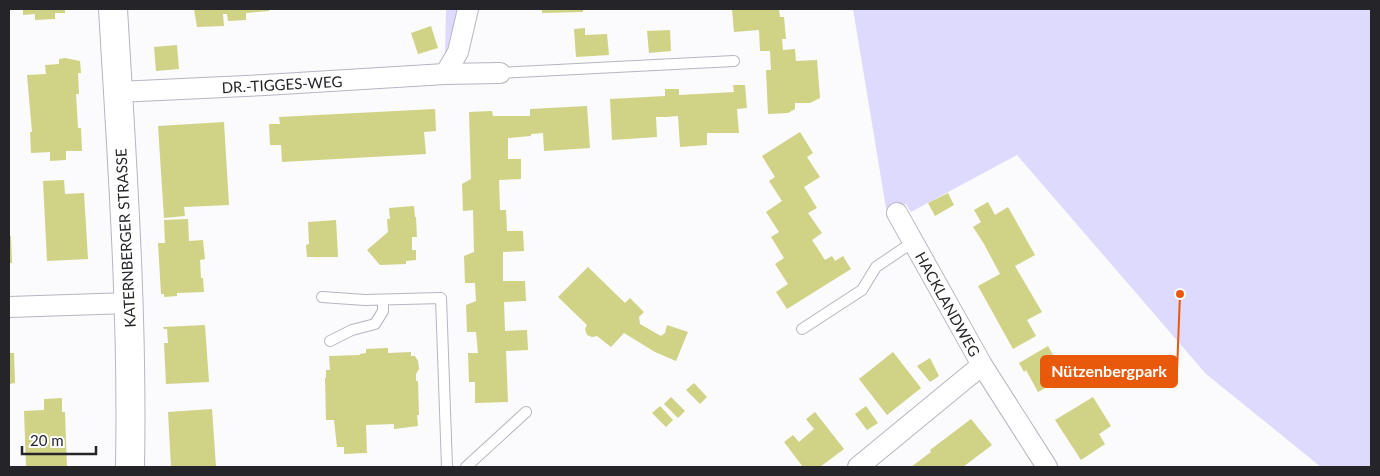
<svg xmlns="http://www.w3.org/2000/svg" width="1380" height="476" font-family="Lato,sans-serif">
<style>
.green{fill:#dedafd}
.building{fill:#d0d285}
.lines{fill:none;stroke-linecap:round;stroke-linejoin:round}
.lane-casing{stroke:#b6b5c2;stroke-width:12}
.street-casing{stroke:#b6b5c2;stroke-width:22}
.secondary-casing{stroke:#b6b5c2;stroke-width:30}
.lane{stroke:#fff;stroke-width:10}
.street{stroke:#fff;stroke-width:20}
.secondary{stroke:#fff;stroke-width:28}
.labels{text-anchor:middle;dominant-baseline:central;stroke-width:5;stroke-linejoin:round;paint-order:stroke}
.street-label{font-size:15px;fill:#242429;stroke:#fff}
.leader{fill:none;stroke:#e8590c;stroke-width:2}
.callout-dot{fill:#e8590c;stroke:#fff;stroke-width:2}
.callout{fill:#e8590c;stroke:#e8590c;stroke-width:2}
.callout-label{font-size:16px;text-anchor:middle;font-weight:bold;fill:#fff}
</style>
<rect width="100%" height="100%" fill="#fbfafd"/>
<g class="green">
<polygon points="446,9 460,9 450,55 445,55"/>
<polygon points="853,9 1371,9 1371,467 1321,467 1206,374 1017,155 911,212 906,204 887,214"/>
</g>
<g class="building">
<polygon points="23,9 65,9 65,13 55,13 55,19 35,20 35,14 23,15"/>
<polygon points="194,9 269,9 269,11 246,13 246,20 228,21 227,14 223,14 224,26 197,27"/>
<polygon points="542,9 583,9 583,12 542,13"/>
<polygon points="732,9 779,9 780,17 784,17 786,39 782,39 783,50 795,49 796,61 817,60 820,98 810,103 795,103 795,109 788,113 768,114 766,70 771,70 770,51 760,51 759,30 734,32"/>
<polygon points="431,26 438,48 418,54 411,33"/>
<polygon points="585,28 585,35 607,34 609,55 576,57 574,29"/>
<polygon points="670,30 671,51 649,53 647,31"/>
<polygon points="177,45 179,69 156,71 154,47"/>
<polygon points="65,58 80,61 81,73 78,73 79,94 76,94 78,128 81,128 82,151 66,151 66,160 50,161 50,152 31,153 30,132 32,132 27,75 46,74 45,65 59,64 59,59"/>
<polygon points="733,85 745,85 747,108 737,109 739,133 707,133 707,145 680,147 678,116 666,117 656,117 657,137 612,140 610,99 665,96 665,89 679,89 679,95 734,92"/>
<polygon points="587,106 590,148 544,151 543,133 531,134 531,136 508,138 508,159 521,159 521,179 499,180 500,210 506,210 507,231 523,231 524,251 503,252 503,281 525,281 526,301 504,302 505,331 527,330 528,350 506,351 508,402 475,403 475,382 469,382 468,353 478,353 476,332 467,332 466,305 476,301 475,283 465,283 464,256 474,252 473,210 463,211 462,184 471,179 469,112 492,111 493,116 530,116 530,109"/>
<polygon points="435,109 436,131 424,132 426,154 282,162 281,145 270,145 269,124 280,124 279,117"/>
<polygon points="224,122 229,205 184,207 185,216 164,218 158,126"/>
<polygon points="800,132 813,153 807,157 820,177 804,187 817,208 808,213 822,233 812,240 825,260 832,256 835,261 843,256 851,269 787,309 776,292 788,284 775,264 784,258 771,237 779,232 766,212 782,201 769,181 775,177 762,156"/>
<polygon points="64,180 65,194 84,193 88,259 47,261 43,181"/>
<polygon points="948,193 954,205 935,216 928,203"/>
<polygon points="988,202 995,215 1008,207 1035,255 1015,266 1042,312 1027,320 1036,336 1013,349 978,286 1000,274 984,244 973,227 981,222 974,210"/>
<polygon points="414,206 415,217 416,217 417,237 412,237 412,250 416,250 416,260 406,261 406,264 380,265 367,250 388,232 387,219 390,219 389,208"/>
<polygon points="188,219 189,241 203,240 205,259 200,260 201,278 203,278 204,292 177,293 177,296 164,297 164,294 161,294 158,243 165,243 164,220"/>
<polygon points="336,220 338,257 307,257 306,245 309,244 308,222"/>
<polygon points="9,236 11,236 12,263 9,263"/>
<polygon points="588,267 625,303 630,298 644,312 639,317 640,324 661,336 665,333 667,325 688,332 676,361 655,352 624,333 611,347 597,336 592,337 587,335 585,329 587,325 558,297"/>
<polygon points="205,325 209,382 166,384 164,343 168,343 167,329 164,329 163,327"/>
<polygon points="1048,346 1065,377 1038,392 1026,370 1024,372 1019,363"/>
<polygon points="388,348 388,353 411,352 411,356 415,356 418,361 419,369 416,374 416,381 418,381 419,415 417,415 418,426 394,429 394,424 366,425 367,453 344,454 344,447 337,447 334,420 326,420 325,378 326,378 326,370 330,370 329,356 360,355 360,354 366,353 366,349"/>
<polygon points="893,352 921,388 887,415 859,379"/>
<polygon points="9,353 14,353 15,383 9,384"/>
<polygon points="930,358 939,376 930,382 917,366"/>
<polygon points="694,383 707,397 700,404 686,390"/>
<polygon points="671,397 685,411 678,418 664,404"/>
<polygon points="1093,397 1111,426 1099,434 1105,444 1081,460 1055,420"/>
<polygon points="62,398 62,412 65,412 67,467 26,467 24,411 44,410 44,399"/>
<polygon points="660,406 673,420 666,427 652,413"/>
<polygon points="866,406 878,423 867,430 855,414"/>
<polygon points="212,409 216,467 171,467 168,412"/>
<polygon points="815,412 844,449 820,467 803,467 784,442 793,435 799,442 814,429 806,419"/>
<polygon points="971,419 992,445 963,467 911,467 931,452 930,450"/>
</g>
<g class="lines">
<g class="lane-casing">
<g id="lane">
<polyline points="500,73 734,61"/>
<polyline points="322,297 365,300 441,298 447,467"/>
<polyline points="802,329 862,290 876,267 913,242"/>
<polyline points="330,341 352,330 375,324 383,311 383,300"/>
<polyline points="466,467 526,412"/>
</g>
</g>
<g class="street-casing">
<g id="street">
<polyline points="445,74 458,52 468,9"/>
<polyline points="118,92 265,85 445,74 500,73"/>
<polyline points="897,213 982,365 1047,467"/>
<polyline points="9,307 129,303"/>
<polyline points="858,467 982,365"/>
</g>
</g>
<g class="secondary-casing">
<path id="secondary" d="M113 9C122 161 133 314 130 467"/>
</g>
<use href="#lane" class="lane"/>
<use href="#street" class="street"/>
<use href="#secondary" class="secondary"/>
</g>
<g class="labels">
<g class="street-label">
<text transform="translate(282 84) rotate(-3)">DR.-TIGGES-WEG</text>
<text transform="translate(125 238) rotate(-93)">KATERNBERGER STRASSE</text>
<text transform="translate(948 304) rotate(61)">HACKLANDWEG</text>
</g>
</g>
<path class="leader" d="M1180 294L1177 371"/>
<circle class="callout-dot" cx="1180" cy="294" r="5"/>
<rect class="callout" x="1041" y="356" width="136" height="31" rx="5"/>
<g class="callout-label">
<text x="1109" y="377">Nützenbergpark</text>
</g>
<rect width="1380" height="476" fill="none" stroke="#242429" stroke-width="20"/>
<path d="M22 446v8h74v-8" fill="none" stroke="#242429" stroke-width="2.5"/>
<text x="30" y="446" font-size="15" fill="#242429" stroke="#ffffff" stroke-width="4" paint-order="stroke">20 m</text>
</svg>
